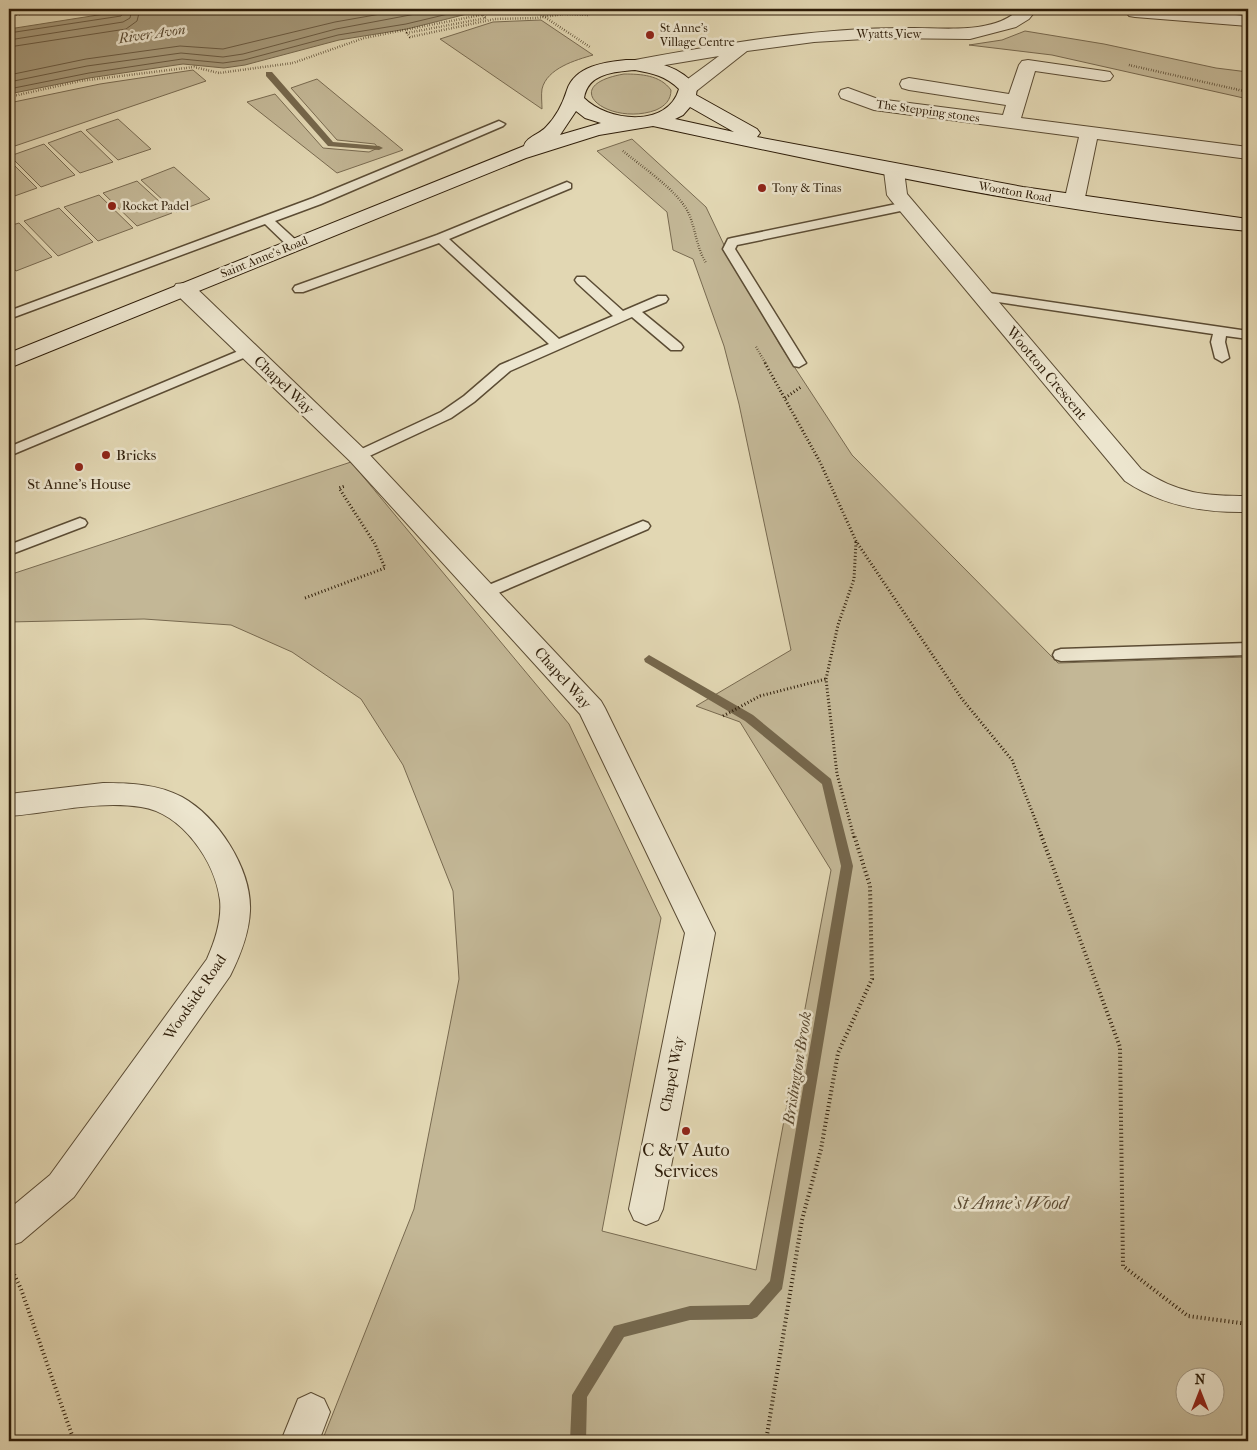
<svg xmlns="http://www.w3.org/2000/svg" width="1257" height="1450" font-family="'IM FELL French Canon',serif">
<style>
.green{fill:#c3b796;stroke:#786a50;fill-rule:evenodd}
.water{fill:#a59879;stroke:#75674c}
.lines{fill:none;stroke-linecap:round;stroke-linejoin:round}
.shore{stroke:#6a5a41;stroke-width:1}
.stream{fill:#75674c;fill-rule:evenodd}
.lane-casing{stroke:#5b4c34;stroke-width:3}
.street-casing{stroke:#5b4c34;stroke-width:2}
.secondary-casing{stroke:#2e1d09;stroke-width:2}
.path-far2{stroke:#2e1d09;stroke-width:2.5;stroke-dasharray:0.5 2;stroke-linecap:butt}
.path-far1{stroke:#2e1d09;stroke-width:3;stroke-dasharray:1 2.5;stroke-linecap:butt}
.path{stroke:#2e1d09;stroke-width:4;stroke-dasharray:1 3;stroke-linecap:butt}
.lane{fill:#ece5ce;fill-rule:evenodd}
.street{fill:#ece5ce;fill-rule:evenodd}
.secondary{fill:#ece5ce;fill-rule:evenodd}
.path-bridge{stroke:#2e1d09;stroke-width:2.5;stroke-dasharray:0.5 2;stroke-linecap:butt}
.poi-dot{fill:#8f2418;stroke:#ece5ce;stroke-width:2}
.labels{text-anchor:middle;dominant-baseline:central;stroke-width:5;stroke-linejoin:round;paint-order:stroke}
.far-poi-label{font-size:12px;fill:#2e1d09;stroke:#ece5ce;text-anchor:start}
.far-street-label{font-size:12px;fill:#2e1d09;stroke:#ece5ce}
.far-water-label{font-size:14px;font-style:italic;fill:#584830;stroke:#ece5ce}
.street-label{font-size:15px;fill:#2e1d09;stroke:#ece5ce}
.poi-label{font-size:15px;fill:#2e1d09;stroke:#ece5ce;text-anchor:start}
.water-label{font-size:16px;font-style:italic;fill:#584830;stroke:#ece5ce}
.near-poi-label{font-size:18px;fill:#2e1d09;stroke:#ece5ce}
.near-park-label{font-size:18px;font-style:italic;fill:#5b4b33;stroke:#ece5ce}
</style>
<rect width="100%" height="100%" fill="#e2d7b3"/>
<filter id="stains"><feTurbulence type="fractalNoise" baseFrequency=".004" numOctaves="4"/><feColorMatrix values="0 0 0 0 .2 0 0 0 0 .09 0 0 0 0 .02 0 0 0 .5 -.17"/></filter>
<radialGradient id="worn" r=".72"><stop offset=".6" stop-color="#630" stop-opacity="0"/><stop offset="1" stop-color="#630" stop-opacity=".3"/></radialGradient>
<g class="green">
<path d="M541 20 593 55C576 60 547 68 542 89 541 95 542 103 542 109L440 39 493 22Z"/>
<polygon points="1025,31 1104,44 1216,68 1248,72 1248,99 1052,55 969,45 1002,40"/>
<polygon points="193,70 206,81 9,148 9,103 100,84"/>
<path d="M624 74C641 74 660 75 671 90 671 100 665 106 656 110 610 127 555 86 624 74Z"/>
<polygon points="317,79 403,150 337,173 247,102 275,94 323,148 369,152 378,148 375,144 337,140 291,88"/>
<polygon points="118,119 151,149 118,160 86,130"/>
<polygon points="81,131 113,162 80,173 48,143"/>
<path d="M632 139 706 207 725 247 780 345 852 455 1058 663 1248 657V1441H322L414 1209 459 979 453 891 403 765 361 699 292 652 231 625 144 619 9 622V575L351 462 569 724 661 918 602 1231 756 1270 831 870 740 722 696 706 791 650 739 404 724 346 693 259 673 250 667 212 597 151ZM1184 1378H1214V1408H1184Z"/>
<polygon points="44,144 75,175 41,187 10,156"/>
<polygon points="9,160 37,188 9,198"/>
<polygon points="174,167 210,199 176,212 141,180"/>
<polygon points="137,181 172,213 137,226 103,193"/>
<polygon points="99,195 133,228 98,241 64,207"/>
<polygon points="59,208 93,242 58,256 24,221"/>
<polygon points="19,223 52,257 16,271 9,263 9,226"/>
</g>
<polygon class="water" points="136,9 487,9 407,29 339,40 245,65 224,68 183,64 89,78 9,94 9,29"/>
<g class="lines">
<g class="shore">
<polyline points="9,33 121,16 126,9"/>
<polyline points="9,40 123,22 130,18 132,9"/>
<polyline points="9,47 126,29 137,21 140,9"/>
<polyline points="9,75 86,59 180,46 223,49 335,22 409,9"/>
<polyline points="9,82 87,66 181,53 223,57 243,54 336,29 442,9"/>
<polyline points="9,89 89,73 182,59 223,63 244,60 338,35 406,24 469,9"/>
</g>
<g class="stream">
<polygon points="266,72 272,72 333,142 379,146 383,148 379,150 328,146 266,76"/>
<polygon points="649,655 753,715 831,779 853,866 782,1289 757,1317 752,1319 690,1320 624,1337 587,1397 586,1441 570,1441 572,1395 614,1326 690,1306 749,1305 770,1281 841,866 822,784 745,721 645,662 644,659"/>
</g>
<g class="lane-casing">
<g id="lane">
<polygon points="499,121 505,124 503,126 321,204 275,221 298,242 300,245 298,248 290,248 265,224 9,319 9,311 313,198"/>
<polygon points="567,182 571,184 571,188 449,239 559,339 613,316 577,283 575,280 577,277 585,277 623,311 658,296 666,296 668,299 666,302 642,312 681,344 683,347 681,350 671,350 632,317 510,371 474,402 451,418 363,459 353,459 351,456 353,453 441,412 464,396 500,365 549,344 439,243 303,292 295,292 293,289 295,286 437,235"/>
<polygon points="906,202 912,206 910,209 737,245 735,249 806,363 799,367 794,366 723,249 728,239 732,238"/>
<polygon points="982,292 1248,331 1248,339 1226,336 1225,342 1229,358 1222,362 1215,358 1211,342 1213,334 978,299 976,296"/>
<polygon points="248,347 255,351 253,354 9,456 9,447"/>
<polygon points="80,518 85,520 87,523 85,526 9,555 9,545"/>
<polygon points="643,521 648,523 650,526 648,529 489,597 479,597 476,593 479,589"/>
<polygon points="1248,643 1248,655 1061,661 1055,659 1053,655 1055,651 1061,649"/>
</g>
</g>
<g class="street-casing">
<g id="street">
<path d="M1019 9H1037L1029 19 1016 27 970 39 881 38 814 42 747 51 695 92H681L679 88 681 84 719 56 635 70 629 69 626 65 629 61 635 60C728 43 819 27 914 28 944 28 996 34 1019 9Z"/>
<polygon points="1129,9 1160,9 1248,16 1248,26 1135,17 1129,16 1126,12"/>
<polygon points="1028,60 1104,71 1110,72 1113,76 1110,80 1104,81 1035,71 1021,118 1248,147 1248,159 1097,139 1084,202 1081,206 1074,208 1067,206 1064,202 1079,137 874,110 841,98 839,94 841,90 848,88 878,99 1003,115 1006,105 909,90 902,88 900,84 902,80 909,78 1009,94 1019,65 1022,61"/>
<path d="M894 165 901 167 904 171 907 194 1141 469C1178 494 1206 496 1248 496V512C1204 513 1162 506 1125 481L890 199 887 195 884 171 887 167Z"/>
<polygon points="184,283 192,284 366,451 601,701 605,708 715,933 663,1209 658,1220 646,1225 634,1220 629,1209 685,933 580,714 350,461 176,294 173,289 176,284"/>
<path d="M103 783C130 783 158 784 182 797 218 817 252 869 250 911 249 934 240 956 230 976L74 1197 21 1242 9 1246V1209L50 1175 207 959C215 941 222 920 220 900 215 861 182 813 141 807 97 800 52 813 9 816V794Z"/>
<polygon points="311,1393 324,1399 330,1412 319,1441 281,1441 298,1399"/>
</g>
</g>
<g class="secondary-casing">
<path id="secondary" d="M626 60C651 59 682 66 697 88L696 95 757 129 760 133 757 137 1023 187 1248 219V231C1048 212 849 168 653 126L599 135 526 158 9 368V353L524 146C526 137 540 134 546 127 556 117 563 103 567 90 575 66 605 62 626 60ZM635 70C652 73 666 76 679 89 668 128 608 122 584 98 588 73 614 72 635 70ZM690 107 734 132 675 119 683 115ZM576 111 585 118 601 123 560 135Z"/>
</g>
<g class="path-far2">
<polyline points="537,12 590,47"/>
<polyline points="9,16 49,9"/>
<polyline points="486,18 407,33 410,37 495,19 536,18 564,14 590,15"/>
<polyline points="1129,65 1248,92"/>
<polyline points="9,97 80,81 194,67 219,73 293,63 364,38 491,13 544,9"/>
<path d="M623 151C642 167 677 190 688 212 696 229 696 247 706 263"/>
<polyline points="756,347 766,364"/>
</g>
<g class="path-far1">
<polyline points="765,363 820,462 856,541 962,699 1012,760 1042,837"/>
<polyline points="785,398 801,387"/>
<polyline points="305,598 385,568 375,544 339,488 345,486"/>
<polyline points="723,716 760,696 826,679"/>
<polyline points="854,837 837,774 826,679 838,625 854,579 856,542"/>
</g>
<g class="path">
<polyline points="1041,835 1120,1047 1123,1266 1188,1316 1248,1324"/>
<polyline points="9,1264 21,1289 74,1441"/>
<polyline points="766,1441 802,1220 821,1149 838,1053 872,979 870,886 854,835"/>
</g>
<use href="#lane" class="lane"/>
<use href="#street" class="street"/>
<use href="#secondary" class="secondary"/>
<polyline class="path-bridge" points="475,9 486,18"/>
</g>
<g class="poi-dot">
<circle cx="650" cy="35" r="5"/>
<circle cx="762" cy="188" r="5"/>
<circle cx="112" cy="206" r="5"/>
<circle cx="106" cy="455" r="5"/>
<circle cx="79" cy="467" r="5"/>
<circle cx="686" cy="1131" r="5"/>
</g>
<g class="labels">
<g class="far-poi-label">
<text x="660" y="28">St Anne's<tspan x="660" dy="14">Village Centre</tspan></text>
<text x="772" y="188">Tony &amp; Tinas</text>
<text x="122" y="206">Rocket Padel</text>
</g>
<g class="far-street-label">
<text x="889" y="34">Wyatts View</text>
<text transform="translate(928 111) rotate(8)">The Stepping stones</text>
<text transform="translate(1015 192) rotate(10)">Wootton Road</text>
<text transform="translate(264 257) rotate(-22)">Saint Anne's Road</text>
</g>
<g class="far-water-label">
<text transform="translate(152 34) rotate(-8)">River Avon</text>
</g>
<g class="street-label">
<text transform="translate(1047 373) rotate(50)">Wootton Crescent</text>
<text transform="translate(284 385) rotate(44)">Chapel Way</text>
<text transform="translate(563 678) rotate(48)">Chapel Way</text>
<text transform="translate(195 997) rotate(-56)">Woodside Road</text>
<text transform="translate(672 1074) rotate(-79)">Chapel Way</text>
</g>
<g class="poi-label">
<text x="116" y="455">Bricks</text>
<text x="79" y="484" text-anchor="middle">St Anne's House</text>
</g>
<g class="water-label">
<text transform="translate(797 1068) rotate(-81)">Brislington Brook</text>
</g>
<g class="near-poi-label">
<text x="686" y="1150">C &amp; V Auto<tspan x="686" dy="21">Services</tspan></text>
</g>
<g class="near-park-label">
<text x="1011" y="1203">St Anne's Wood</text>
</g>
</g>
<rect width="1257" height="1450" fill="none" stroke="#e2d7b3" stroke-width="30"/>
<rect x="10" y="10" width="1237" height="1430" fill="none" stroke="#2e1d09" stroke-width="2.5"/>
<rect x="15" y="15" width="1227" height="1420" fill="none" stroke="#2e1d09"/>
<g transform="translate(1200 1392)"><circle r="24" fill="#ece5ce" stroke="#a0957f"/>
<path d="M0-4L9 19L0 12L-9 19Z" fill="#8f2418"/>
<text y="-8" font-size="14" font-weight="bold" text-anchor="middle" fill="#2e1d09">N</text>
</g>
<rect width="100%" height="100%" filter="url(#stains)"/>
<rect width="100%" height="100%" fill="url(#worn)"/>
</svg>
